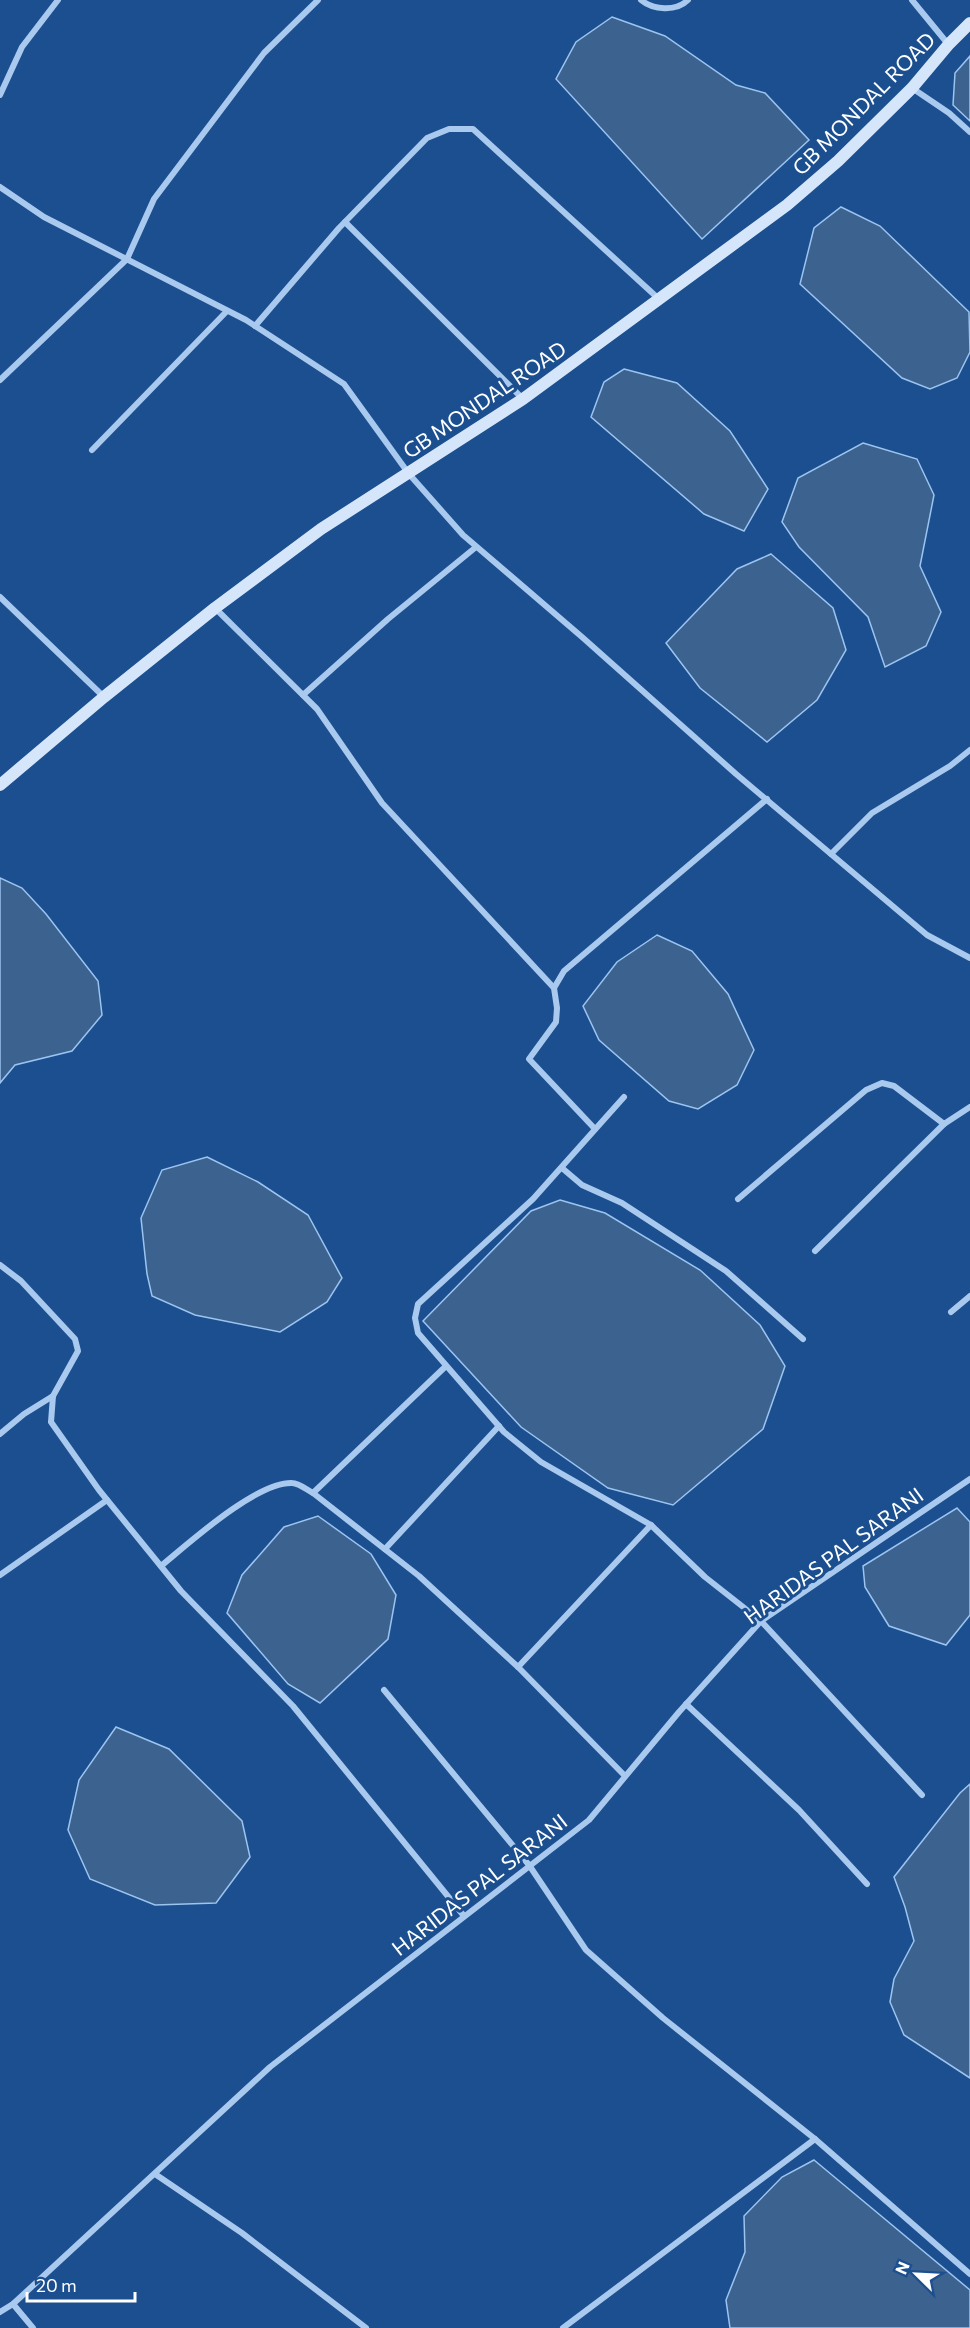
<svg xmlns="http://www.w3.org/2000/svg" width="970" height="2328" font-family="Commissioner,sans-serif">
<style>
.water{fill:#3c6290;stroke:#9cc4f0;stroke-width:1.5}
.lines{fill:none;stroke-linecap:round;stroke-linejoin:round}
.street{stroke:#a9c9ee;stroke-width:6}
.secondary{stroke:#d6e6fa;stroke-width:12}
.labels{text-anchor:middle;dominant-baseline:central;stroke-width:6;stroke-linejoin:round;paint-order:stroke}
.street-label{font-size:21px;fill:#fff;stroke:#1b4f8f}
</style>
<rect width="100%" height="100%" fill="#1b4f8f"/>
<g class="water">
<polygon points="612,17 665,36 736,85 765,93 809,140 702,239 556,79 576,42"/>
<polygon points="970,56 970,121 953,105 955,73"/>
<polygon points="841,207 880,226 969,312 970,352 957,378 930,389 902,378 800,284 814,228"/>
<polygon points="624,369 677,383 730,431 768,489 744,531 704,514 591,417 604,382"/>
<polygon points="863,443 917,459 934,495 920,566 941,612 926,646 885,667 868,617 799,547 782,522 798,478"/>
<polygon points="771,554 833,608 846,650 817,700 767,742 700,688 666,643 737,569"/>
<polygon points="0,878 22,888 46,914 98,981 102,1015 72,1051 15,1065 0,1083"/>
<polygon points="657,935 692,951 728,994 754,1050 737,1085 698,1109 669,1101 599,1040 583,1006 617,962"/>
<polygon points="207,1157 258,1182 308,1215 342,1278 327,1302 280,1332 195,1315 152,1296 147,1274 141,1218 162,1170"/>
<polygon points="560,1200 605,1213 700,1270 760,1325 785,1366 763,1429 673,1505 608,1488 521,1427 423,1321 531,1211"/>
<polygon points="957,1508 970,1522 970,1615 946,1645 889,1626 865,1587 863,1566"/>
<polygon points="318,1516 371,1554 396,1595 388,1639 320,1703 288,1684 227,1613 242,1575 284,1527"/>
<polygon points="116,1727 169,1749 242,1821 250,1857 216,1903 155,1905 90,1879 68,1830 79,1780"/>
<polygon points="970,1784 970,2078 904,2035 890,2002 894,1979 914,1941 905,1907 894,1877 960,1793"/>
<polygon points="814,2160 970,2290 970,2328 730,2328 726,2300 745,2252 744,2216 782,2177"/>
</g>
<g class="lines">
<g class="street">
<path d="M641 0C653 10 676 12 688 0"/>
<polyline points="912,0 948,44"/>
<polyline points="912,88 949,113 970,132"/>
<polyline points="0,95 22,47 58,0"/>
<polyline points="0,187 44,217 246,320 344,384 409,474 463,535 582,637 736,774 927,935 970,958"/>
<polyline points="345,222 523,399"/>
<polyline points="255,326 339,228 427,138 449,129 473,129 660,300"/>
<polyline points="0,380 127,259 154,199 264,53 318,0"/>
<polyline points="92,450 227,311"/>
<polyline points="0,597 104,697"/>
<polyline points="215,608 317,709 382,803 554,988"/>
<polyline points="303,695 388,619 476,547"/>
<polyline points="831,854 872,813 950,766 970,750"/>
<polyline points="624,1097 533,1199 418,1304 415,1318 418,1333 504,1432 541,1462 651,1525 705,1577 761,1621 922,1795"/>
<polyline points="595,1129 529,1059 556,1022 557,1008 554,988 564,971 767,799"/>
<polyline points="562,1168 582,1185 622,1203 726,1271 803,1339"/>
<polyline points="738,1199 866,1090 882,1083 894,1086 944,1124 970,1107"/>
<polyline points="815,1251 944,1124"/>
<polyline points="0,1265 21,1281 75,1339 78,1351 53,1396 51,1422 99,1490 181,1591 293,1706 464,1916"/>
<polyline points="951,1312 970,1296"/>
<polyline points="0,1434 24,1414 53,1396"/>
<polyline points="313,1493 446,1366"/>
<polyline points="385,1549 499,1426"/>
<path d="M161 1566C189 1543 256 1482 292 1483 299 1483 307 1490 313 1493L419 1576 518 1667 625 1776"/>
<polyline points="0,1575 107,1500"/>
<polyline points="518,1667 651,1525"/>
<polyline points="384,1690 529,1865 586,1950 663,2018 815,2139 970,2274"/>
<polyline points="686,1704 799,1810 867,1884"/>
<polyline points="155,2174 242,2233 366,2328"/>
<polyline points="13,2304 33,2328"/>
<polyline points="0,2312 13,2304 270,2067 589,1820 679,1712 761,1621 970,1479"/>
<polyline points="563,2328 815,2139"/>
</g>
<polyline class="secondary" points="0,785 104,697 215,608 321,529 523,399 787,205 838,161 912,88 949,44 970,23"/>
</g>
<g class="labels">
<g class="street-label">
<text transform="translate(863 103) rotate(-45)">GB MONDAL ROAD</text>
<text transform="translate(484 399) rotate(-34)">GB MONDAL ROAD</text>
<text transform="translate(833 1555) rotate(-36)">HARIDAS PAL SARANI</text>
<text transform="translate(479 1884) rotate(-38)">HARIDAS PAL SARANI</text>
</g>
</g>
<g transform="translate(916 2274) rotate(294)" stroke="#1b4f8f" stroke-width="4.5" paint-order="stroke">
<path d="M0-4.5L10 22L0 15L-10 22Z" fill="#ffffff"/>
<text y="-9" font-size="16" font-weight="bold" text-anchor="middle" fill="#ffffff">N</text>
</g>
<path d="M27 2292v9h108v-9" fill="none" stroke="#ffffff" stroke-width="3"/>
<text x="36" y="2292" font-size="18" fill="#ffffff" stroke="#1b4f8f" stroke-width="4.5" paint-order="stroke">20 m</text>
</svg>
